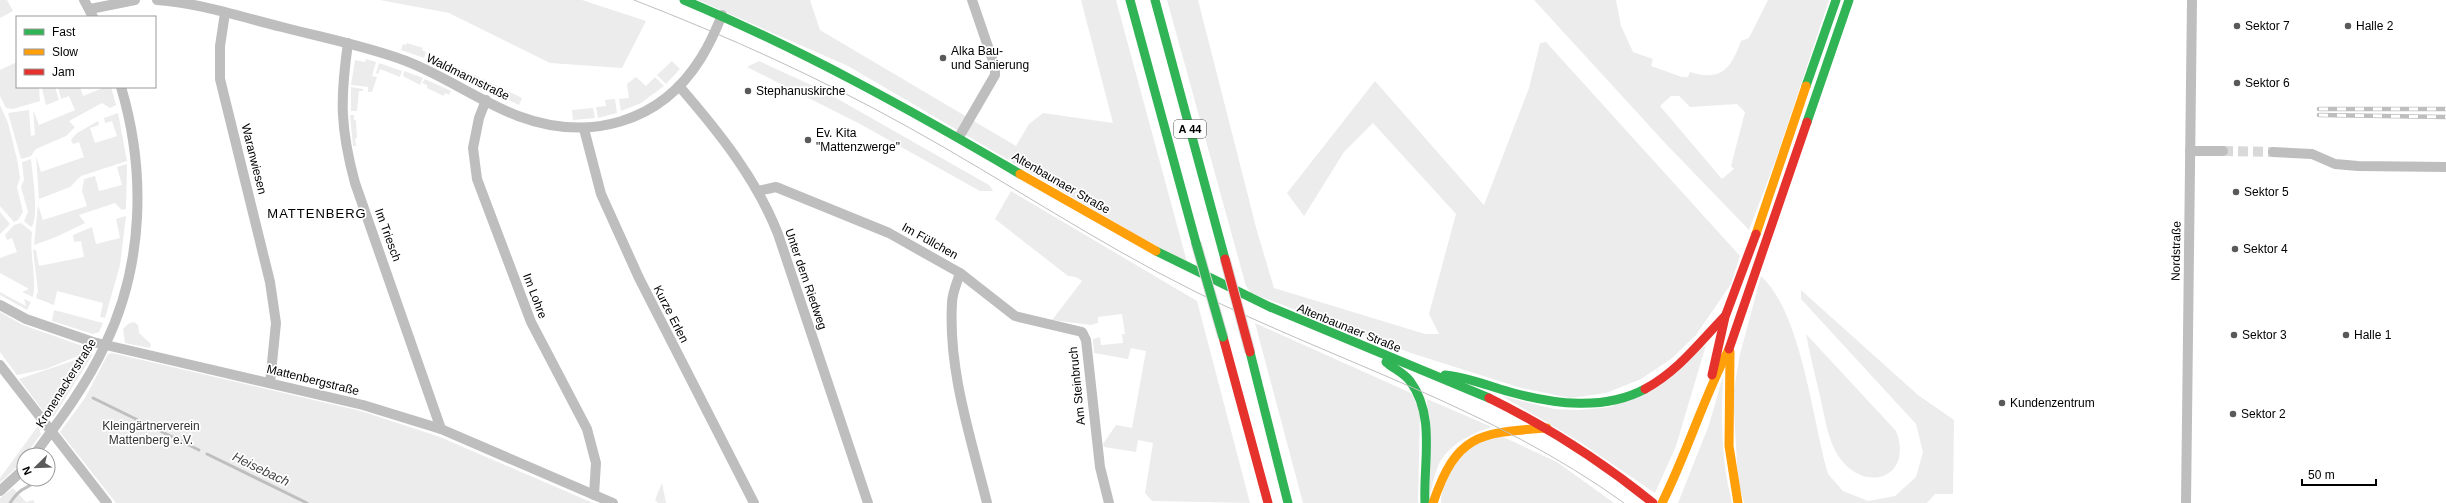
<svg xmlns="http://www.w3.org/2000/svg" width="2446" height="503" font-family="Helvetica,sans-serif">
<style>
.green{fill:#ececec;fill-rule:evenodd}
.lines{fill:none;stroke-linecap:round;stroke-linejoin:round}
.stream{stroke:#bfbfbf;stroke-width:3}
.street-tunnel{stroke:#d9d9d9;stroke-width:10;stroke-dasharray:10 5;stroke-linecap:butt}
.street{stroke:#bebebe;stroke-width:10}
.fast{stroke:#30b455;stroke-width:9}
.slow{stroke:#ff9f0a;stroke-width:9}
.jam{stroke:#e5322d;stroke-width:9}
.tram{stroke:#bebebe;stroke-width:1}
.rail-casing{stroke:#bebebe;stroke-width:4.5}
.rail{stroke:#fff;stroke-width:3;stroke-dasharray:9;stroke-linecap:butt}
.fast-bridge-casing{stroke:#dbdbdb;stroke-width:11;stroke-linecap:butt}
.jam-bridge-casing{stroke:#dbdbdb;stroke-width:11;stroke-linecap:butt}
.fast-bridge{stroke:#30b455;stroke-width:9}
.jam-bridge{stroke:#e5322d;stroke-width:9}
.poi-dot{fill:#595959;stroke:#fff;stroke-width:1.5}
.labels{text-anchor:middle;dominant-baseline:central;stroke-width:3.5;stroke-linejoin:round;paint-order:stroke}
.shield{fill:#fff;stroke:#4c4c4c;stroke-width:1}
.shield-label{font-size:11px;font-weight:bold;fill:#000}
.poi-label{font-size:12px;fill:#000;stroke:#fff;text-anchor:start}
.street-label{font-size:12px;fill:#000;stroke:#fff}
.park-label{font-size:12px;fill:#333;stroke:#fff}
.neighbourhood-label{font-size:13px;letter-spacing:1px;fill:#000;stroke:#fff}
.water-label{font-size:13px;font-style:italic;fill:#444;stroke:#fff}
</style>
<rect width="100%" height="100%" fill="#fff"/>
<g class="green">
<polygon points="0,0 7,0 13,11 0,18"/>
<polygon points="380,0 582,0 646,21 622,68 550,63 449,13"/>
<polygon points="698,0 810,0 820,30 1016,146 1029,124 1043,113 1113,123 1081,0 1116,0 1187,262 1137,235 848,66"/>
<polygon points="1167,0 1198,0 1257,231 1274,288 1425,334 1439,334 1429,314 1456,214 1373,123 1344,152 1304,216 1287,193 1375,81 1484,205 1529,88 1540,43 1546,42 1740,256 1731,284 1696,335 1671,359 1641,379 1606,393 1570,398 1521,388 1408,352 1251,293 1246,286"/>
<path d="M1534 0H1616L1621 26 1633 52 1653 59 1651 66 1682 77H1688L1690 72C1722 82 1731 68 1741 41L1749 38 1768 0H1829L1776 159 1749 230 1666 144ZM1671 96H1679L1690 107 1737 104 1745 112 1731 166 1734 169 1722 179 1660 106Z"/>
<polygon points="407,43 423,48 422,50 426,52 424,58 401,50 403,44 406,45"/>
<polygon points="366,59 376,62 372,76 377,77 372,92 368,92 368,87 351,85 355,60 365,62"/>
<polygon points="672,61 680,69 666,84 657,75"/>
<polygon points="759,61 822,90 989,185 993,191 980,191 860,124 747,67"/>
<polygon points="17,62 17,87 39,87 40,101 13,109 6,108 0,96 0,70"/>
<polygon points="379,63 402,71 400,77 380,69 378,74 376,73"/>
<polygon points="462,69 480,78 477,84 459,74"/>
<polygon points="404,71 423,78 420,85 403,76"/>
<polygon points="636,77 646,86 655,77 664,86 641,103 621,111 619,99 629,98 627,84"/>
<polygon points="425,79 451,91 449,95 445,93 444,96 427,88 427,85 422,83"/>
<polygon points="483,79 501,88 498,95 480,85"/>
<polygon points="46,87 55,87 59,100 46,105 42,89"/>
<polygon points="58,87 80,87 83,96 105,87 111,87 116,105 110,108 102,103 69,121 75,127 66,136 36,149 31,156 21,159 8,113 29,110 31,136 35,135 33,110 39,125 75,110 69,96 61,99"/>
<polygon points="351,87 363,89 363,91 359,91 357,111 351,111"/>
<polygon points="504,89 522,98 519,105 500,96"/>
<polygon points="615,99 617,113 598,118 596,107 606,106 605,100"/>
<polygon points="0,105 8,123 17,159 20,178 17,187 23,212 18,220 14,222 0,206"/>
<polygon points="593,108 595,118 573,120 572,110"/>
<polygon points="118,113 127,161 81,176 70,187 39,199 36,156 41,172 84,157 79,142 73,144 71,140 77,133 98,121 99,125 90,128 95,143 117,136 112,121 105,123 104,118"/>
<polygon points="350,115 354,115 354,120 356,120 357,138 355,139 356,146 353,146"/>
<path d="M31 159C32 171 40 221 31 227L24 221 28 212 21 187 24 180 22 162Z"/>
<polygon points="127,164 126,209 122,210 115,203 79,215 85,223 56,237 34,245 38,205 43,220 87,206 82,191 84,179 95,176 99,191 122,185 117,167"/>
<polygon points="1011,191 1197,301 1250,503 1152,501 1145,493 1153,443 1138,440 1136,452 1104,447 1103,444 1116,425 1132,428 1146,351 1131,348 1128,359 1094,353 1093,339 1100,337 1101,345 1123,343 1122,334 1125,334 1122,314 1098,317 1098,323 1091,325 1052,320 1082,281 1076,277 1068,276 995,219"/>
<polygon points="0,212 10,224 0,234"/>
<polygon points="126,216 120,265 105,318 100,317 103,303 57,291 54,305 36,298 38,291 33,250 36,250 39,266 84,257 81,241 74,242 73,235 92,227 96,244 120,238 116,219"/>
<path d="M21 223 32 232C29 255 37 276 33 297L22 292 29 289 0 273V258L17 252 12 238 7 240 5 235 14 225Z"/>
<path d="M1761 276C1802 314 1812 419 1828 474L1843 491 1868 501 1895 496 1916 477 1923 452 1916 424 1801 299V290L1918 395 1954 420 1953 494H1935L1927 503H1744L1738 481 1733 395 1740 354Z"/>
<polygon points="0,292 26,306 24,299 31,302 27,310 0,295"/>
<polygon points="54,310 103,323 99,332 93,334 52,321"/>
<polygon points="0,312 23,325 91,349 88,352 46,369 17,375 0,352"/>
<polygon points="134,322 138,325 139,333 151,344 150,348 125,343 123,329 128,324"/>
<polygon points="1255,323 1411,393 1420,411 1418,503 1303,503"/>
<path d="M1806 334 1896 431C1914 477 1866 495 1839 457 1827 439 1825 417 1820 396 1815 375 1810 355 1806 334Z"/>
<polygon points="1706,345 1676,446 1655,493 1580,442 1502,396 1554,409 1578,410 1611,407"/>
<polygon points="112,353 361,411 440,437 593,503 116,503 60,432 85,398 108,354"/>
<polygon points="93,354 54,416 47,416 19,379"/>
<path d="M1723 376C1721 420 1721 460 1732 503H1678L1709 425Z"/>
<path d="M1427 399 1492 427C1471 433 1444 447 1437 469 1434 477 1432 487 1430 496Z"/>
<polygon points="38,426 41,434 17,467 0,483 0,478"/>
<path d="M1501 436 1557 462 1614 503H1441C1441 480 1459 451 1480 442 1486 439 1494 438 1501 436Z"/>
<polygon points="662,483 666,503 658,503 655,500"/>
<polygon points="13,488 26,502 33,500 35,503 0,503 0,498"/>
</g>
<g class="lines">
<g class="stream">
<polyline points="93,398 199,450"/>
<polyline points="207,454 307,503"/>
<polyline points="48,472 50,470 48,455"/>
<path d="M10 503C22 485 25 491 39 479"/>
</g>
<polyline class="street-tunnel" points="2223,151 2273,152"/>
<g class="street">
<polyline points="84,0 93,17"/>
<path d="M157 0C200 3 241 17 282 27 324 38 366 46 406 61 445 76 479 101 518 116 588 142 660 124 701 58 709 45 716 30 722 15"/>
<polyline points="90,9 135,0"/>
<polyline points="225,13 220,46 220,79 270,282 276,323 270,383"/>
<path d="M348 43C340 99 340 128 355 183L441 429"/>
<path d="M679 86C718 131 756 178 778 234L868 503"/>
<polyline points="486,100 479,118 473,148 477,179 531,322 587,429 596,463 594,495"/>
<polyline points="584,129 601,194 639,278 754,503"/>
<polyline points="959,137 995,75 995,67 972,0"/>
<polyline points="2190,151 2223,151"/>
<polyline points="2273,152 2312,154 2335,164 2358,166 2446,167"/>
<polyline points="758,191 776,187 889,233 960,273 1015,316 1082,332 1086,340 1100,467 1109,503"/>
<path d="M960 273C957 283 952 293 952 303 948 371 971 438 987 503"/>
<polyline points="0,305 26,319 93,342 363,405 441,429 613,503"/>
<polyline points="0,365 107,503"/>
<path d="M34 455C60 420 87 384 105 345 144 265 146 171 121 87"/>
<polyline points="0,491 24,469"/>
<polyline points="2186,503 2192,0"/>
</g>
<g class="fast">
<path d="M684 0C801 49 911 110 1020 174"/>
<polyline points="1130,0 1196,243"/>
<polyline points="1155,0 1225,259"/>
<polyline points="1806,86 1836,0"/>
<polyline points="1807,122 1849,0"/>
<polyline points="1156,251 1270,307 1489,398"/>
<polyline points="1250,352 1288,503"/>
<path d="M1386 362C1394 369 1404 373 1410 381 1436 416 1423 463 1425 503"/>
<path d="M1445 375C1468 377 1488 386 1510 392 1554 404 1604 411 1645 389"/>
</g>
<g class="slow">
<polyline points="1020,174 1156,251"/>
<polyline points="1756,234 1806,86"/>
<polyline points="1730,352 1729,446 1738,503"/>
<path d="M1433 503C1457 433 1479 433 1547 428"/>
<path d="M1662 503C1687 453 1703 399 1729 349"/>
</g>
<g class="jam">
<polyline points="1223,337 1268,503"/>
<polyline points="1729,349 1807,122"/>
<polyline points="1712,375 1725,317 1756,234"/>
<path d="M1645 389C1678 371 1699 343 1724 317"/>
<path d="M1489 398C1548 427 1601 461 1653 503"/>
</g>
<path class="tram" d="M634 0C727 36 820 78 908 127 1004 180 1095 242 1194 291 1339 363 1491 407 1624 503"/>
<g class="rail-casing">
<g id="rail">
<polyline points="2319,109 2446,109"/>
<polyline points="2319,115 2446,117"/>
</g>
</g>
<use href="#rail" class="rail"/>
<g class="fast-bridge-casing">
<polyline id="fast-bridge" points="1196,243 1223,337"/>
</g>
<g class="jam-bridge-casing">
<polyline id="jam-bridge" points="1225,259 1250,352"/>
</g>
<use href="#fast-bridge" class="fast-bridge"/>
<use href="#jam-bridge" class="jam-bridge"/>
</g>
<g class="poi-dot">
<circle cx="2237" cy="26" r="4"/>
<circle cx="2348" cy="26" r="4"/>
<circle cx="943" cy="58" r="4"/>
<circle cx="2237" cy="83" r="4"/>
<circle cx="748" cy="91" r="4"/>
<circle cx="808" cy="140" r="4"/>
<circle cx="2236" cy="192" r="4"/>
<circle cx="2235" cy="249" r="4"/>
<circle cx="2234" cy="335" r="4"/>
<circle cx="2346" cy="335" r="4"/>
<circle cx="2002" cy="403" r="4"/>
<circle cx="2233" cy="414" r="4"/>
</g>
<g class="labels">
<rect class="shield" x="1174" y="120" width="32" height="18" rx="3"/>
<g class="shield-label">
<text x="1190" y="129">A 44</text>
</g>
<g class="poi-label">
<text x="2245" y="26">Sektor 7</text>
<text x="2356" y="26">Halle 2</text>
<text x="951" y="51">Alka Bau-<tspan x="951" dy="14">und Sanierung</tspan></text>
<text x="2245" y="83">Sektor 6</text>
<text x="756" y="91">Stephanuskirche</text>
<text x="816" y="133">Ev. Kita<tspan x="816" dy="14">"Mattenzwerge"</tspan></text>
<text x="2244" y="192">Sektor 5</text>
<text x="2243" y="249">Sektor 4</text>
<text x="2242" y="335">Sektor 3</text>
<text x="2354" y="335">Halle 1</text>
<text x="2010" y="403">Kundenzentrum</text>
<text x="2241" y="414">Sektor 2</text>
</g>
<g class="street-label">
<text transform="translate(468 77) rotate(26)">Waldmannstraße</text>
<text transform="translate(254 159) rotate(76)">Waranwiesen</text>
<text transform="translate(1061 183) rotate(30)">Altenbaunaer Straße</text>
<text transform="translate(388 235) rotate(70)">Im Triesch</text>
<text transform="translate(930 241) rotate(29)">Im Füllchen</text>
<text transform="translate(2176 251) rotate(-89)">Nordstraße</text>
<text transform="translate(806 279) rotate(71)">Unter dem Riedweg</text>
<text transform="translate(535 296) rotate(69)">Im Lohre</text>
<text transform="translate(671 314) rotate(63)">Kurze Erlen</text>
<text transform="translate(1349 328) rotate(22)">Altenbaunaer Straße</text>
<text transform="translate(313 380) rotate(14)">Mattenbergstraße</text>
<text transform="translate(66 383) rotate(-58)">Kronenackerstraße</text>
<text transform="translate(1077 386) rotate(-96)">Am Steinbruch</text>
</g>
<g class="park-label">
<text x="151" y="426">Kleingärtnerverein<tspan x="151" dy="14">Mattenberg e.V.</tspan></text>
</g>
<g class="neighbourhood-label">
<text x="317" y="213">MATTENBERG</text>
</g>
<g class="water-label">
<text transform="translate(261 469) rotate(26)">Heisebach</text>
</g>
</g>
<rect x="16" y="16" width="140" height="72" fill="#ffffff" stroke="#999999"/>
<rect x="24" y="29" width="20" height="6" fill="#30b455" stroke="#999999"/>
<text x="52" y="36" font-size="12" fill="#000000">Fast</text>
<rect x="24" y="49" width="20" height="6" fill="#ff9f0a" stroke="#999999"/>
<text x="52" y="56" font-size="12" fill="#000000">Slow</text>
<rect x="24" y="69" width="20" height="6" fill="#e5322d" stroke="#999999"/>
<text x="52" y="76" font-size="12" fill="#000000">Jam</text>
<g transform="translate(36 467) rotate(247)"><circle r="19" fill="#ffffff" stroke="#999999"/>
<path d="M0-3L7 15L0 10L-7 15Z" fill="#595959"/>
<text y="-6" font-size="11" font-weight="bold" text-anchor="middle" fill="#000000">N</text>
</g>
<path d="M2302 479v6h74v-6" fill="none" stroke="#000000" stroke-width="2"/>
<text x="2308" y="479" font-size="12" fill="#000000" stroke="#ffffff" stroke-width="3" paint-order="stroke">50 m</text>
</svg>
